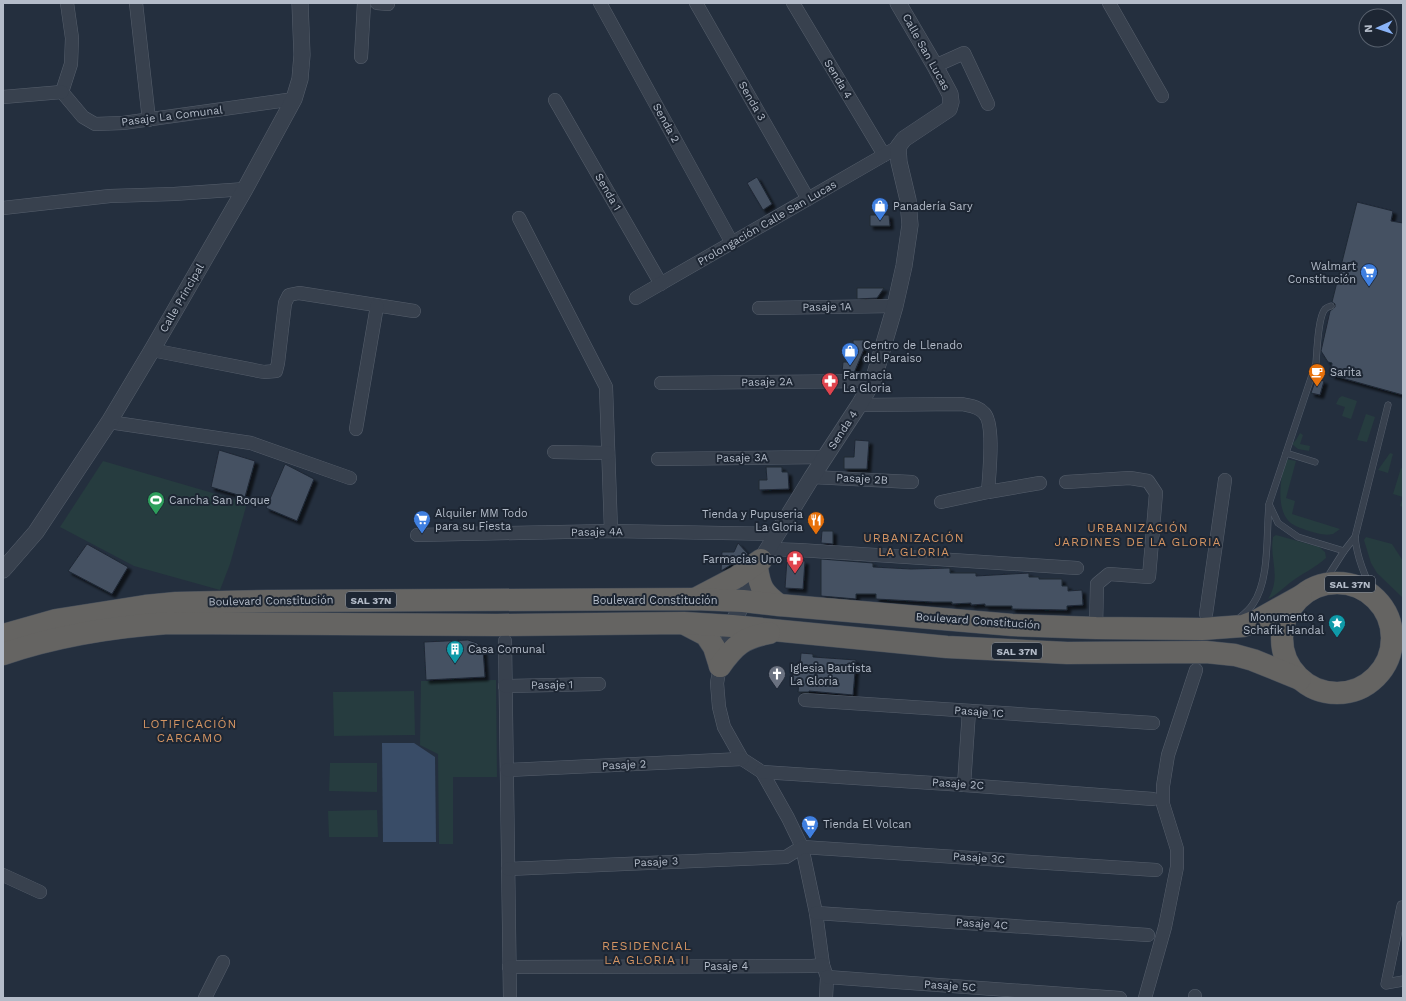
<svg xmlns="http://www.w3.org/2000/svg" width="1406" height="1001" font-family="'Work Sans',sans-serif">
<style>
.green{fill:#263c3f}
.water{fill:#394c67}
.building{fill:#455162;stroke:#1f2835;filter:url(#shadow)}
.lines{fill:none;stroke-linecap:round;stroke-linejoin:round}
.service-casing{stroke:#565f6c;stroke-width:7}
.pedestrian-casing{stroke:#565f6c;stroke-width:11}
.minor-casing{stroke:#565f6c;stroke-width:14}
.tertiary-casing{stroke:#565f6c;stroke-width:17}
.trunk-casing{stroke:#434c59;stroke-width:23}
.service{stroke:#38414e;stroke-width:6}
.pedestrian{stroke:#38414e;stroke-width:10}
.minor{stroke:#38414e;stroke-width:13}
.tertiary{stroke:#38414e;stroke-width:16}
.trunk{stroke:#656462;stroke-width:22}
.labels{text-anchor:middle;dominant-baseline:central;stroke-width:4;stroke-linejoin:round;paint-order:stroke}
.shield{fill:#1d2633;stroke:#878f9c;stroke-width:1}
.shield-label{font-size:10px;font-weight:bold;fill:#b4bcc9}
.street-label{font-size:11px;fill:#b4bcc9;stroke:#1d2633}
.poi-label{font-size:11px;fill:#b4bcc9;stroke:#1d2633;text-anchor:start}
.neighbourhood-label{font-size:12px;letter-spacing:1px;fill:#d59563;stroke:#1d2633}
</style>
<defs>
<filter id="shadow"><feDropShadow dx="3.5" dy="3.5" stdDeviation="1" flood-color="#0009"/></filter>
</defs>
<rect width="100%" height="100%" fill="#242f3e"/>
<g class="green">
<polygon points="1342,396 1357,401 1351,419 1342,416 1345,407 1336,404 1339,398"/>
<polygon points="1366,414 1375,417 1367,442 1357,440"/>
<polygon points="1300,433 1303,435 1300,444 1310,446 1309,451 1298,449 1293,445 1293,443 1296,440"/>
<polygon points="1390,453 1393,454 1388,473 1378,470"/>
<path d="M1286 459 1296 461 1286 498 1295 501 1292 514 1340 529 1333 534C1324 536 1317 533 1309 531 1301 528 1292 526 1287 519 1276 505 1281 474 1286 459Z"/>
<polygon points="103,461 247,503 230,564 220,590 134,566 60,527"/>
<polygon points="1401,468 1403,469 1403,507 1400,506 1403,497 1393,494"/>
<path d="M1276 535 1319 547 1325 552 1326 558C1315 568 1303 573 1291 582 1283 588 1277 595 1268 599 1282 577 1269 559 1273 537Z"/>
<polygon points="1366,537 1392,544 1403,561 1403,598 1377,573 1371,563 1364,540"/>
<polygon points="496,680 497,777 453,777 453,844 439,844 438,754 420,745 421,681"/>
<polygon points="414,691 415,735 334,736 333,692"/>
<polygon points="330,763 377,763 377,792 329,791"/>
<polygon points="377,810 378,837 329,837 328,811"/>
</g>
<polygon class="water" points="382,743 414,743 435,757 436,842 383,842"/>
<g class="building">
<polygon points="757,177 772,204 763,210 747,183"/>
<polygon points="1357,202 1393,211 1391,221 1403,223 1403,395 1331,375 1332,363 1328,362 1321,351 1330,311 1335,307 1335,304 1332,302"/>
<polygon points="870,215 889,215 890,226 870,226"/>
<polygon points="857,288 884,288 877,298 857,299"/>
<polygon points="853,340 864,340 864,349 854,373 842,373 843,362 853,362"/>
<polygon points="1316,379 1324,381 1320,395 1311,393"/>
<polygon points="855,440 869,441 867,469 844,469 844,457 854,457"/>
<polygon points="219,450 255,461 245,497 211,487"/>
<polygon points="285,464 314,479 297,521 266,508"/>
<polygon points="766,467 782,467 782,472 788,472 789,489 759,490 759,480 767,480"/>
<polygon points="822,531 833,531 833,544 821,543"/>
<polygon points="738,543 748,554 721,571 722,552 734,552"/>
<polygon points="87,544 128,567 112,594 68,571"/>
<polygon points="787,559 805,561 803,589 785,588"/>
<polygon points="821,559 873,563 873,567 911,569 950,568 950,573 976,573 976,576 1029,573 1029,577 1039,577 1039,579 1062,579 1062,586 1068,586 1068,591 1082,590 1083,605 1067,606 1067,610 1012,609 1012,606 985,606 985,604 971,605 971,603 952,604 952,602 933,602 876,599 876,594 856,594 856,599 821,596"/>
<polygon points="468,640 477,643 483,650 485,677 426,680 424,642"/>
<polygon points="801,653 813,654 813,657 856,660 853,695 809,691 809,692 798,692 799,682 792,681 793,664 800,665"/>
</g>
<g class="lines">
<g class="service-casing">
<g id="service">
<path d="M1331 306C1328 307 1327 307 1325 309 1318 317 1317 351 1316 363L1269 504 1278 523 1298 537 1344 551"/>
<polyline points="1286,453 1315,462"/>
<polyline points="1323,584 1344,551 1355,537"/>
<path d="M1375 598C1366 578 1357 559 1355 537L1388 405"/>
<path d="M1238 619C1243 615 1250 609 1253 604 1270 580 1266 534 1269 505"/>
</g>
</g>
<g class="pedestrian-casing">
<polyline id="pedestrian" points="1403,906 1402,906 1386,984 1403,981"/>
</g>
<g class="minor-casing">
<g id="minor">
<polyline points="136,3 149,120"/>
<polyline points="377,3 388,4"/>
<polyline points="600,3 732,243"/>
<polyline points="696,3 808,199"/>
<polyline points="793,3 884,155"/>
<polyline points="1109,3 1162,96"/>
<polyline points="361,57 364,3"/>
<polyline points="935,66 964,53 988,104"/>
<polyline points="62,92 83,117 95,124 123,123 294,99"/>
<polyline points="62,92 71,64 72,38 67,3"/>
<polyline points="3,97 62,92"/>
<polyline points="555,100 661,284"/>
<polyline points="3,208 110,196 174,194 245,189"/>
<polyline points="519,218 606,387 611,531"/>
<polyline points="636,298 898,147"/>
<polyline points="759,308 895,306"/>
<polyline points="152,350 264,372 276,371 278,363 285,303 289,295 299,293 414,311"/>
<polyline points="661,383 873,381"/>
<path d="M859 405 962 404C970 406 978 406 984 413 995 423 989 476 988 492"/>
<polyline points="109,422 251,443 350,478"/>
<polyline points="356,429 377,306"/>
<polyline points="554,452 608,453"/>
<polyline points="658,459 826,457"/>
<polyline points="812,477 912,482"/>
<polyline points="1066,482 1130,478 1148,481 1156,493 1149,577 1109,574 1097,584 1096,628"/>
<polyline points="941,502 988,492 1040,483"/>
<polyline points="417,535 611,531 777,534"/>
<polyline points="768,549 799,550 1077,568"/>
<polyline points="1206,614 1225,480"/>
<polyline points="732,626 720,666 717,683 719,707 724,727 742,759 762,772 788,818 802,847 816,913 823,965 827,977 826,998"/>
<polyline points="505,641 510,998"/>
<polyline points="505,686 599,684"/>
<polyline points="805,700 1153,723"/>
<polyline points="507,770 742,759"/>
<polyline points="762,772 964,785 1153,799"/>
<polyline points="964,785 969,711"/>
<polyline points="508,869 786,857 802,847 1156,870"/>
<polyline points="3,875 40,892"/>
<polyline points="816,913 1148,935"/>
<polyline points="509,967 812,966 823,965"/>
<polyline points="827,977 1120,998"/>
<polyline points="205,998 223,962"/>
<polyline points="1145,998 1165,927 1177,867 1177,849 1163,804 1163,786 1168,755 1196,670"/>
<polyline points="1195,998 1195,996"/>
</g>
</g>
<g class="tertiary-casing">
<g id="tertiary">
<polyline points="3,570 36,532 109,422 152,350 245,189 294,99 300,79 302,55 300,3"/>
<polyline points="732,626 761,560 812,477 859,405 873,381 895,306 904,266 910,225 908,200 899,162 898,147 904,139 949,109 951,102 950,94 935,66 898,3"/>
</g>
</g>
<g class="trunk-casing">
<g id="trunk">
<path d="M757 568C760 588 763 593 779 605"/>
<circle cx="1337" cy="638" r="55"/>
<polyline points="695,599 737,577 761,560"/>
<polyline points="685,624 706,635 714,647 720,666"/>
<polyline points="3,635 56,620 145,606 176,603 268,601 695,599 743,601 779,605 1012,625 1096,628 1202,629 1243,626 1256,621 1301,596"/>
<path d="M3 654C56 636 112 627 168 623L497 625 684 623 732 626 947 647 1067 653 1206 652 1235 655 1253 660 1300 679"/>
<path d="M720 666C735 645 743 638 769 633"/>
</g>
</g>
<use href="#service" class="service"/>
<use href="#pedestrian" class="pedestrian"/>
<use href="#minor" class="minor"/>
<use href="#tertiary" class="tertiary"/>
<use href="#trunk" class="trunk"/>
</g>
<defs>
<g id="shop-pin" transform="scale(0.9)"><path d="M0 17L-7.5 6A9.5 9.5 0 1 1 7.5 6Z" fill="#3f7fe0" stroke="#1d2633"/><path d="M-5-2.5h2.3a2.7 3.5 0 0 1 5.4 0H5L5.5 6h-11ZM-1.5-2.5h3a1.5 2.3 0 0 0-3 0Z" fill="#fff"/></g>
<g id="supermarket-pin" transform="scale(0.9)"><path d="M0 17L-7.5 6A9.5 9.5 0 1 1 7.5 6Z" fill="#3f7fe0" stroke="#1d2633"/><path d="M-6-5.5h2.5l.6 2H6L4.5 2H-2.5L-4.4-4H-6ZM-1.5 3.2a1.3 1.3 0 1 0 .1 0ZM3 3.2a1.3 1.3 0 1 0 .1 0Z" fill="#fff"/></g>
<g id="cafe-pin" transform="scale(0.9)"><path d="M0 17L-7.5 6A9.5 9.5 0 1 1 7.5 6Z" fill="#e8710a" stroke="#1d2633"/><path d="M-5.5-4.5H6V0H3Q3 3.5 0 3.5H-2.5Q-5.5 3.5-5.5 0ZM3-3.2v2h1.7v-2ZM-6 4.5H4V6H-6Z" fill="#fff"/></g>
<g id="pharmacy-pin" transform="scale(0.9)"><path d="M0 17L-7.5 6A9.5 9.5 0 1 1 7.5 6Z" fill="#e0444e" stroke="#1d2633"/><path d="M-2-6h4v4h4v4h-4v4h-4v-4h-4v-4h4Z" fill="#fff"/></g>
<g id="stadium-pin" transform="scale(0.9)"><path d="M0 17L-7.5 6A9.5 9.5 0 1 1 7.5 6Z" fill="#2e9e5b" stroke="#1d2633"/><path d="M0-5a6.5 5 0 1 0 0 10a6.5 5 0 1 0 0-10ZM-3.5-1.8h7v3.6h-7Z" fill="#fff"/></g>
<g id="restaurant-pin" transform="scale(0.9)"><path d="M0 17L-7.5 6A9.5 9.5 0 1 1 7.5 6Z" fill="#e8710a" stroke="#1d2633"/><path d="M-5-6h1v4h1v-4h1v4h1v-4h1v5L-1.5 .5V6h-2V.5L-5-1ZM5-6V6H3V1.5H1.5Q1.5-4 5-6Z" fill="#fff"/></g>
<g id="sight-pin" transform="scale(0.9)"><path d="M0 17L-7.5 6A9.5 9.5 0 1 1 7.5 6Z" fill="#0f9aa8" stroke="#1d2633"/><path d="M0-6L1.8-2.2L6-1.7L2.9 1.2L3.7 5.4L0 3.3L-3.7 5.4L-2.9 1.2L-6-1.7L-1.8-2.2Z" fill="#fff"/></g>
<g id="building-pin" transform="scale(0.9)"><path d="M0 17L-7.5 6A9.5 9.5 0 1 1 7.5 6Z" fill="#0f9aa8" stroke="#1d2633"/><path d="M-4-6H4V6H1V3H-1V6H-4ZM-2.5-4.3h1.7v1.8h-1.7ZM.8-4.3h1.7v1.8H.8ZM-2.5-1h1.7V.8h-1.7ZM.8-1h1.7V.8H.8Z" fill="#fff"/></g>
<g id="church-pin" transform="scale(0.9)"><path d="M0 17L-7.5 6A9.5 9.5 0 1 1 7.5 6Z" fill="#6b7280" stroke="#1d2633"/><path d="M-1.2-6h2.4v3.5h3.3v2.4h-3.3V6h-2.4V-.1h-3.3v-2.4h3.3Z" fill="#fff"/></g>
</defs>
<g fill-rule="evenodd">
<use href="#shop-pin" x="880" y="206"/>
<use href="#supermarket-pin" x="1369" y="272"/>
<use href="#shop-pin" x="850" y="351"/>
<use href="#cafe-pin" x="1317" y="372"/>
<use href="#pharmacy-pin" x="830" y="381"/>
<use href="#stadium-pin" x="156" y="500"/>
<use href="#supermarket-pin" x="422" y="519"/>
<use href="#restaurant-pin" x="816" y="520"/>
<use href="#pharmacy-pin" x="795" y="559"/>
<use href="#sight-pin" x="1337" y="623"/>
<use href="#building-pin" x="455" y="649"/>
<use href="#church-pin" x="777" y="674"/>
<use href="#supermarket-pin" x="810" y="824"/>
</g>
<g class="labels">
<g class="shield">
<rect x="1325" y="576" width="50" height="16" rx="3"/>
<rect x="346" y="592" width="50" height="16" rx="3"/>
<rect x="992" y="643" width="50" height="16" rx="3"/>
</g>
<g class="shield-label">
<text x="1350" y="584">SAL 37N</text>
<text x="371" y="600">SAL 37N</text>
<text x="1017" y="651">SAL 37N</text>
</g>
<g class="street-label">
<text transform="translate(926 52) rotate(61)">Calle San Lucas</text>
<text transform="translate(838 79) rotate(59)">Senda 4</text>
<text transform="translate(752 101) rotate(60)">Senda 3</text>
<text transform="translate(172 116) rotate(-7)">Pasaje La Comunal</text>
<text transform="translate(666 123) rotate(61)">Senda 2</text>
<text transform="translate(608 192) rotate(60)">Senda 1</text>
<text transform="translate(767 223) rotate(-30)">Prolongación Calle San Lucas</text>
<text transform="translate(182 298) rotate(-60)">Calle Principal</text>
<text transform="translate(827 307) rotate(-1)">Pasaje 1A</text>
<text transform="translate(767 382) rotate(-1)">Pasaje 2A</text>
<text transform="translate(843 430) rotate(-57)">Senda 4</text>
<text transform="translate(742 458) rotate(-1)">Pasaje 3A</text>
<text transform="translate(862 479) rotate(3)">Pasaje 2B</text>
<text transform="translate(597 532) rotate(-1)">Pasaje 4A</text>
<text x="655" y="600">Boulevard Constitución</text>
<text transform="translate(271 601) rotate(-1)">Boulevard Constitución</text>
<text transform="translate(978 621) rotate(4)">Boulevard Constitución</text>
<text transform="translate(552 685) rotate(-1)">Pasaje 1</text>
<text transform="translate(979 712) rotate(4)">Pasaje 1C</text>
<text transform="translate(624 765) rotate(-3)">Pasaje 2</text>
<text transform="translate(958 784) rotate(4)">Pasaje 2C</text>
<text transform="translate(979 858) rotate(4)">Pasaje 3C</text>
<text transform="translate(656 862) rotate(-3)">Pasaje 3</text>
<text transform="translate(982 924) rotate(4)">Pasaje 4C</text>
<text x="726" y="966">Pasaje 4</text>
<text transform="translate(950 986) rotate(4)">Pasaje 5C</text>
</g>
<g class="poi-label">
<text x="893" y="206">Panadería Sary</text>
<text x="1356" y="266" text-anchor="end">Walmart<tspan x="1356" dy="13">Constitución</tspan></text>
<text x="863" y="345">Centro de Llenado<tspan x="863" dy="13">del Paraiso</tspan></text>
<text x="1330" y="372">Sarita</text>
<text x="843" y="375">Farmacia<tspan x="843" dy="13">La Gloria</tspan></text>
<text x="169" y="500">Cancha San Roque</text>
<text x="435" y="513">Alquiler MM Todo<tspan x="435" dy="13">para su Fiesta</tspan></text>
<text x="803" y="514" text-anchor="end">Tienda y Pupuseria<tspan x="803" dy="13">La Gloria</tspan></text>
<text x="782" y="559" text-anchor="end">Farmacias Uno</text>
<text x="1324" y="617" text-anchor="end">Monumento a<tspan x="1324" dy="13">Schafik Handal</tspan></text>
<text x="468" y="649">Casa Comunal</text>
<text x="790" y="668">Iglesia Bautista<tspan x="790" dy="13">La Gloria</tspan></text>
<text x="823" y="824">Tienda El Volcan</text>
</g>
<g class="neighbourhood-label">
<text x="1138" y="528">URBANIZACIÓN<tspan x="1138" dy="14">JARDINES DE LA GLORIA</tspan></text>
<text x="914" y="538">URBANIZACIÓN<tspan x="914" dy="14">LA GLORIA</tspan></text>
<text x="190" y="724">LOTIFICACIÓN<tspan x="190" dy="14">CARCAMO</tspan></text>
<text x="647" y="946">RESIDENCIAL<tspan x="647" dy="14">LA GLORIA II</tspan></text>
</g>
</g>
<rect width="1406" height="1001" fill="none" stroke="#b4bcc9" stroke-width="8"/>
<g transform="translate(1378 28) rotate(267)"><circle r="19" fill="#1d2633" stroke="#59626f"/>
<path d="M0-3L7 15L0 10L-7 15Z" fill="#8ab4f8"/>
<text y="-6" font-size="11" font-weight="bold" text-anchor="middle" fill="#b4bcc9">N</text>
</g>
</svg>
